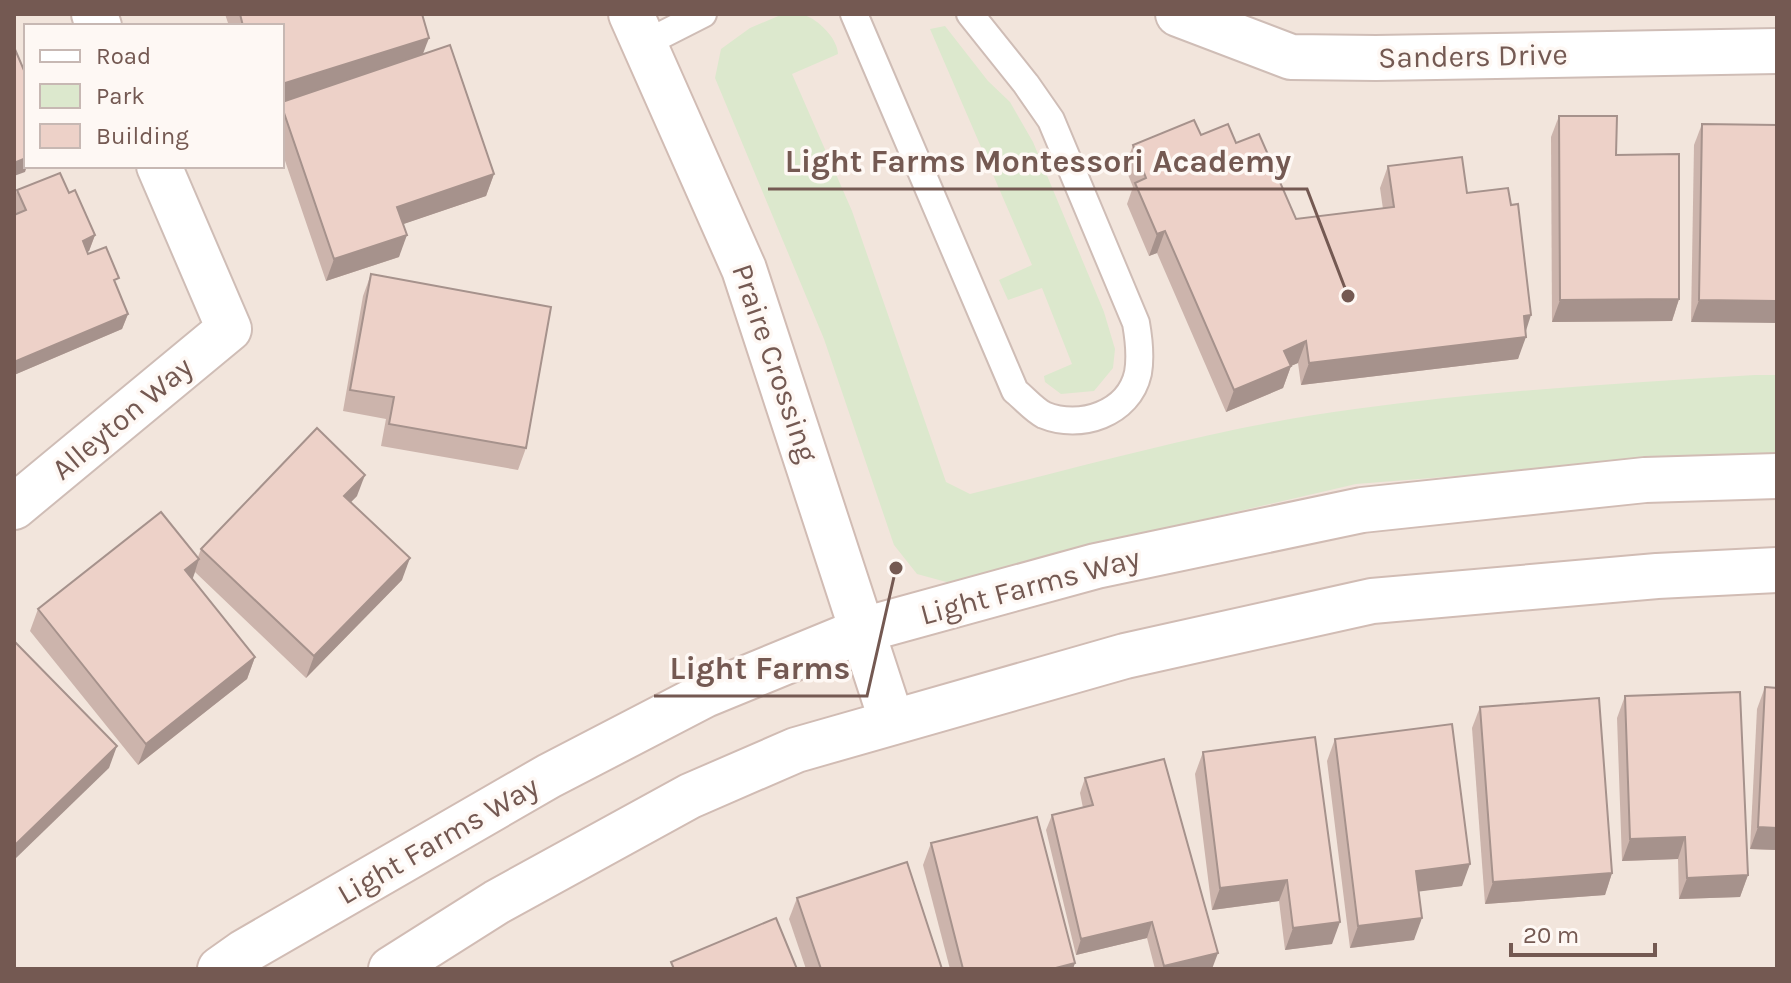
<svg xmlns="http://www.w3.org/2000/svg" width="1791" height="983" font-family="Karla,sans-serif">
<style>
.residential{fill:#f2e5dc;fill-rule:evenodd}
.green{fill:#dce8cd}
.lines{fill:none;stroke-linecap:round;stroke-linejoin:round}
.lane-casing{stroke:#cfbdb6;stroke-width:30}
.street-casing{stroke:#cfbdb6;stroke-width:48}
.secondary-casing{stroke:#d1bcb4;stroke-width:48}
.lane{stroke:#fff;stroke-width:26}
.street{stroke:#fff;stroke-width:44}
.secondary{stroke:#fff;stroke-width:44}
.wall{fill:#ccb4ac}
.shaded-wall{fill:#a6928c}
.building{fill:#edd1c8;stroke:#a6928c;stroke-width:2}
.labels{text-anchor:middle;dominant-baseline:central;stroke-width:7;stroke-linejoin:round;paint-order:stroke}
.street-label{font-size:30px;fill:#745952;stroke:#fef8f4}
.leader{fill:none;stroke:#745952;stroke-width:3}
.callout-dot{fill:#745952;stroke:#fef8f4;stroke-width:3}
.callout-label{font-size:32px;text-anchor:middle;font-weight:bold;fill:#745952;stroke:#fef8f4;stroke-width:7;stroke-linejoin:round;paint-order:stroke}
</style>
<rect width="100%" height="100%" fill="#fbf3ed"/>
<path class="residential" d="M14 14H1777V969H14ZM26 26H282V166H26Z"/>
<g class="green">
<path d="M783 14C789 14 798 13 804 15 818 19 838 39 838 54L792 74 852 211 946 482 970 494C1097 463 1225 426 1355 409 1488 391 1622 383 1755 375H1777V454H1731L1356 484 1088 546 986 576 950 583 917 574 894 545 824 339 715 78 721 49 750 28Z"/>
<polygon points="945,26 988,81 1010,102 1033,142 1104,312 1115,349 1113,368 1094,391 1061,394 1045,382 1044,376 1072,364 1042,288 1008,300 999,280 1032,265 930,29"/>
</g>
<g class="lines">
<g class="lane-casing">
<g id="lane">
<path d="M854 14 1015 391C1024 398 1034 410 1044 415 1080 430 1129 414 1138 373 1141 356 1139 340 1136 323L1051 120 1026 84 970 14"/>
<polyline points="644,44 703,14"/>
</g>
</g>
<g class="street-casing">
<g id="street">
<polyline points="94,14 99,26"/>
<polyline points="1178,14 1291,57 1376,58 1777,51"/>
<polyline points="14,507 229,329 159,166"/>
</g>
</g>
<g class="secondary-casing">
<g id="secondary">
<polyline points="631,14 744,269 892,722"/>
<polyline points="220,969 244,952 549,776 705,695 863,630 1096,566 1362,510 1645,480 1777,476"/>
<polyline points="391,969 497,902 690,796 796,750 1125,656 1372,601 1657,576 1777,570"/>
</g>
</g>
<use href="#lane" class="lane"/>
<use href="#street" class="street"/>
<use href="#secondary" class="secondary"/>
</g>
<g class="wall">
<polygon points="225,14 422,14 423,54 494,174 486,196 403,224 399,257 326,281 282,152 282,26 229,26"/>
<polygon points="1559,116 1616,155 1679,299 1672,321 1552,322 1551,137"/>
<polygon points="1702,124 1777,125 1691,322 1694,145"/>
<polygon points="1201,135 1236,143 1296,219 1383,209 1380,188 1388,166 1467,193 1525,332 1518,359 1301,385 1298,363 1291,366 1283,388 1226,412 1157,253 1149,256 1127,204 1133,187 1125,167 1133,145"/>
<polygon points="17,190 69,193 95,235 89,251 87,252 88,254 116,286 128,314 122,329 14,375 14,215 15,214 14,200"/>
<polygon points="371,274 526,448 518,470 381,446 386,419 343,411 363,296"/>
<polygon points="357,496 351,502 402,580 306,678 195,572 192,579 255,657 247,679 138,765 30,631 38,609 198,557 201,549"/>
<polygon points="1765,687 1777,850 1750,849 1757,709"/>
<polygon points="1625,696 1748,875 1740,897 1679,899 1678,859 1622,861 1617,718"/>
<polygon points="1480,707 1612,873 1605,895 1485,904 1472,728"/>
<polygon points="1335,739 1462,886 1419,891 1414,940 1350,948 1327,761"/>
<polygon points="1203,752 1332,944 1285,950 1279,901 1212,910 1195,774"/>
<polygon points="1085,778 1212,969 1155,969 1147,938 1076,955 1046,830 1052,815 1083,808 1080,793"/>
<polygon points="931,843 1073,969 950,969 923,865"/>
<polygon points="797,898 942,969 806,969 789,919"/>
</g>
<g class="shaded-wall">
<polygon points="429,38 421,59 282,103 282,84"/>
<polygon points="26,158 27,166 25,172 14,176 14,163"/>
<polygon points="494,174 486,196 389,229 397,207"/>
<polygon points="1165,231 1157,253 1149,256 1157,234"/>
<polygon points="95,235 89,251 77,257 83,241"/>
<polygon points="407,235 399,257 326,281 334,259"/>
<polygon points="1679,299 1672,321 1552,322 1560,300"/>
<polygon points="1699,300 1777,301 1777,323 1691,322"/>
<polygon points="128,314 122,329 14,375 14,362"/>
<polygon points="1531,315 1524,337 1524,316"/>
<polygon points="1526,337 1518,359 1301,385 1309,363"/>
<polygon points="1306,341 1298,363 1291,366 1283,388 1226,412 1234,390 1284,351"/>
<polygon points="365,475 357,496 336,517 344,496"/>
<polygon points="410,558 402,580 306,678 314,656"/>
<polygon points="199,559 192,581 185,570"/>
<polygon points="255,657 247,679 138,765 146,744"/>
<polygon points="117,746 109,768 14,860 14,849 16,844"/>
<polygon points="1758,827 1777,828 1777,850 1750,849"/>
<polygon points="1685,837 1678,859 1622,861 1630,839"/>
<polygon points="1470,864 1462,886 1408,893 1416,871"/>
<polygon points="1612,873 1605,895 1485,904 1493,882"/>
<polygon points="1748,875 1740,897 1679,899 1687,878"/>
<polygon points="1287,880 1279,901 1212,910 1220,888"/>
<polygon points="1422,918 1414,940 1350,948 1358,926"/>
<polygon points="1152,922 1147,938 1076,955 1081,939"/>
<polygon points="1340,922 1332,944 1285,950 1293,928"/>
<polygon points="1218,953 1212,969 1163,969 1164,966"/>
<polygon points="1075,963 1073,969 1052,969"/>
</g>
<g class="building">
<polygon points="240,14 422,14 429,38 282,84 282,26 243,26"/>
<polygon points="450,45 494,174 397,207 407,235 334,259 282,107 282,102"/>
<polygon points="14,47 26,75 26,143 25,143 26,146 26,158 14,163"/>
<polygon points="1559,116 1617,116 1616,155 1679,154 1679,299 1560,300"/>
<polygon points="1194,120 1201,135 1228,124 1236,143 1259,134 1296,219 1394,207 1388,166 1462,157 1467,193 1508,188 1511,205 1518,204 1531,315 1524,316 1526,337 1309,363 1306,341 1284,351 1291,366 1234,390 1165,231 1157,234 1135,183 1146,178 1133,145"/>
<polygon points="1702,124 1777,125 1777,301 1699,300"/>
<polygon points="60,173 69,193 75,190 95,235 83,241 88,254 106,247 119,278 114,280 128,314 14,362 14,215 26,210 17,190"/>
<polygon points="371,274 551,307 526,448 389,424 394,397 350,390"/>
<polygon points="317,428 365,475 344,496 410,558 314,656 201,549"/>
<polygon points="161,512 199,559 185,570 255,657 146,744 38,609"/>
<polygon points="14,641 117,746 16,844 14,842"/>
<polygon points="1765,687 1777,688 1777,828 1758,827"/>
<polygon points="1740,692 1748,875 1687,878 1685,837 1630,839 1625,696"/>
<polygon points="1599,698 1612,873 1493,882 1480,707"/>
<polygon points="1452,724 1470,864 1416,871 1422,918 1358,926 1335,739"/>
<polygon points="1315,737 1340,922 1293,928 1287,880 1220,888 1203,752"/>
<polygon points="1164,759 1218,953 1164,966 1152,922 1081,939 1052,815 1093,805 1085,778"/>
<polygon points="1037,817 1075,963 1052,969 963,969 931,843"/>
<polygon points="907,862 942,969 821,969 797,898"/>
<polygon points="776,918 797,969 674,969 671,962"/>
</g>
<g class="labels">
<g class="street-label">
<text transform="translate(1473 56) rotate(-1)">Sanders Drive</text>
<text transform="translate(775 363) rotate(71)">Praire Crossing</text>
<text transform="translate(122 418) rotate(-40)">Alleyton Way</text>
<text transform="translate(1030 586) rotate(-15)">Light Farms Way</text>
<text transform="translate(438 840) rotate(-30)">Light Farms Way</text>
</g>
</g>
<path class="leader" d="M1348 296L1307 189H768M896 568L867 696H654"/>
<g class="callout-dot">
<circle cx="1348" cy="296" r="8"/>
<circle cx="896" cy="568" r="8"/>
</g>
<g class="callout-label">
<text x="1038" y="172">Light Farms Montessori Academy</text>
<text x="760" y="679">Light Farms</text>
</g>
<rect width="1791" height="983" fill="none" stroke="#745952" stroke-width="32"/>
<rect x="24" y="24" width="260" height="144" fill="#fef8f4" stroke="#c7b8b3" stroke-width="2"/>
<rect x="40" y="50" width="40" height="12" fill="#ffffff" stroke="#c7b8b3" stroke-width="2"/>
<text x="96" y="64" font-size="24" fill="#745952">Road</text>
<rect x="40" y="84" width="40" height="24" fill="#dce8cd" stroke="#c7b8b3" stroke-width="2"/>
<text x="96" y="104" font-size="24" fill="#745952">Park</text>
<rect x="40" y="124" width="40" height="24" fill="#edd1c8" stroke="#c7b8b3" stroke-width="2"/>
<text x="96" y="144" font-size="24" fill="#745952">Building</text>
<path d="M1511 943v12h144v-12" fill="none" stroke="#745952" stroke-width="4"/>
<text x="1523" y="943" font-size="24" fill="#745952" stroke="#fef8f4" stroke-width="6" paint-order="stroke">20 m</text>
</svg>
